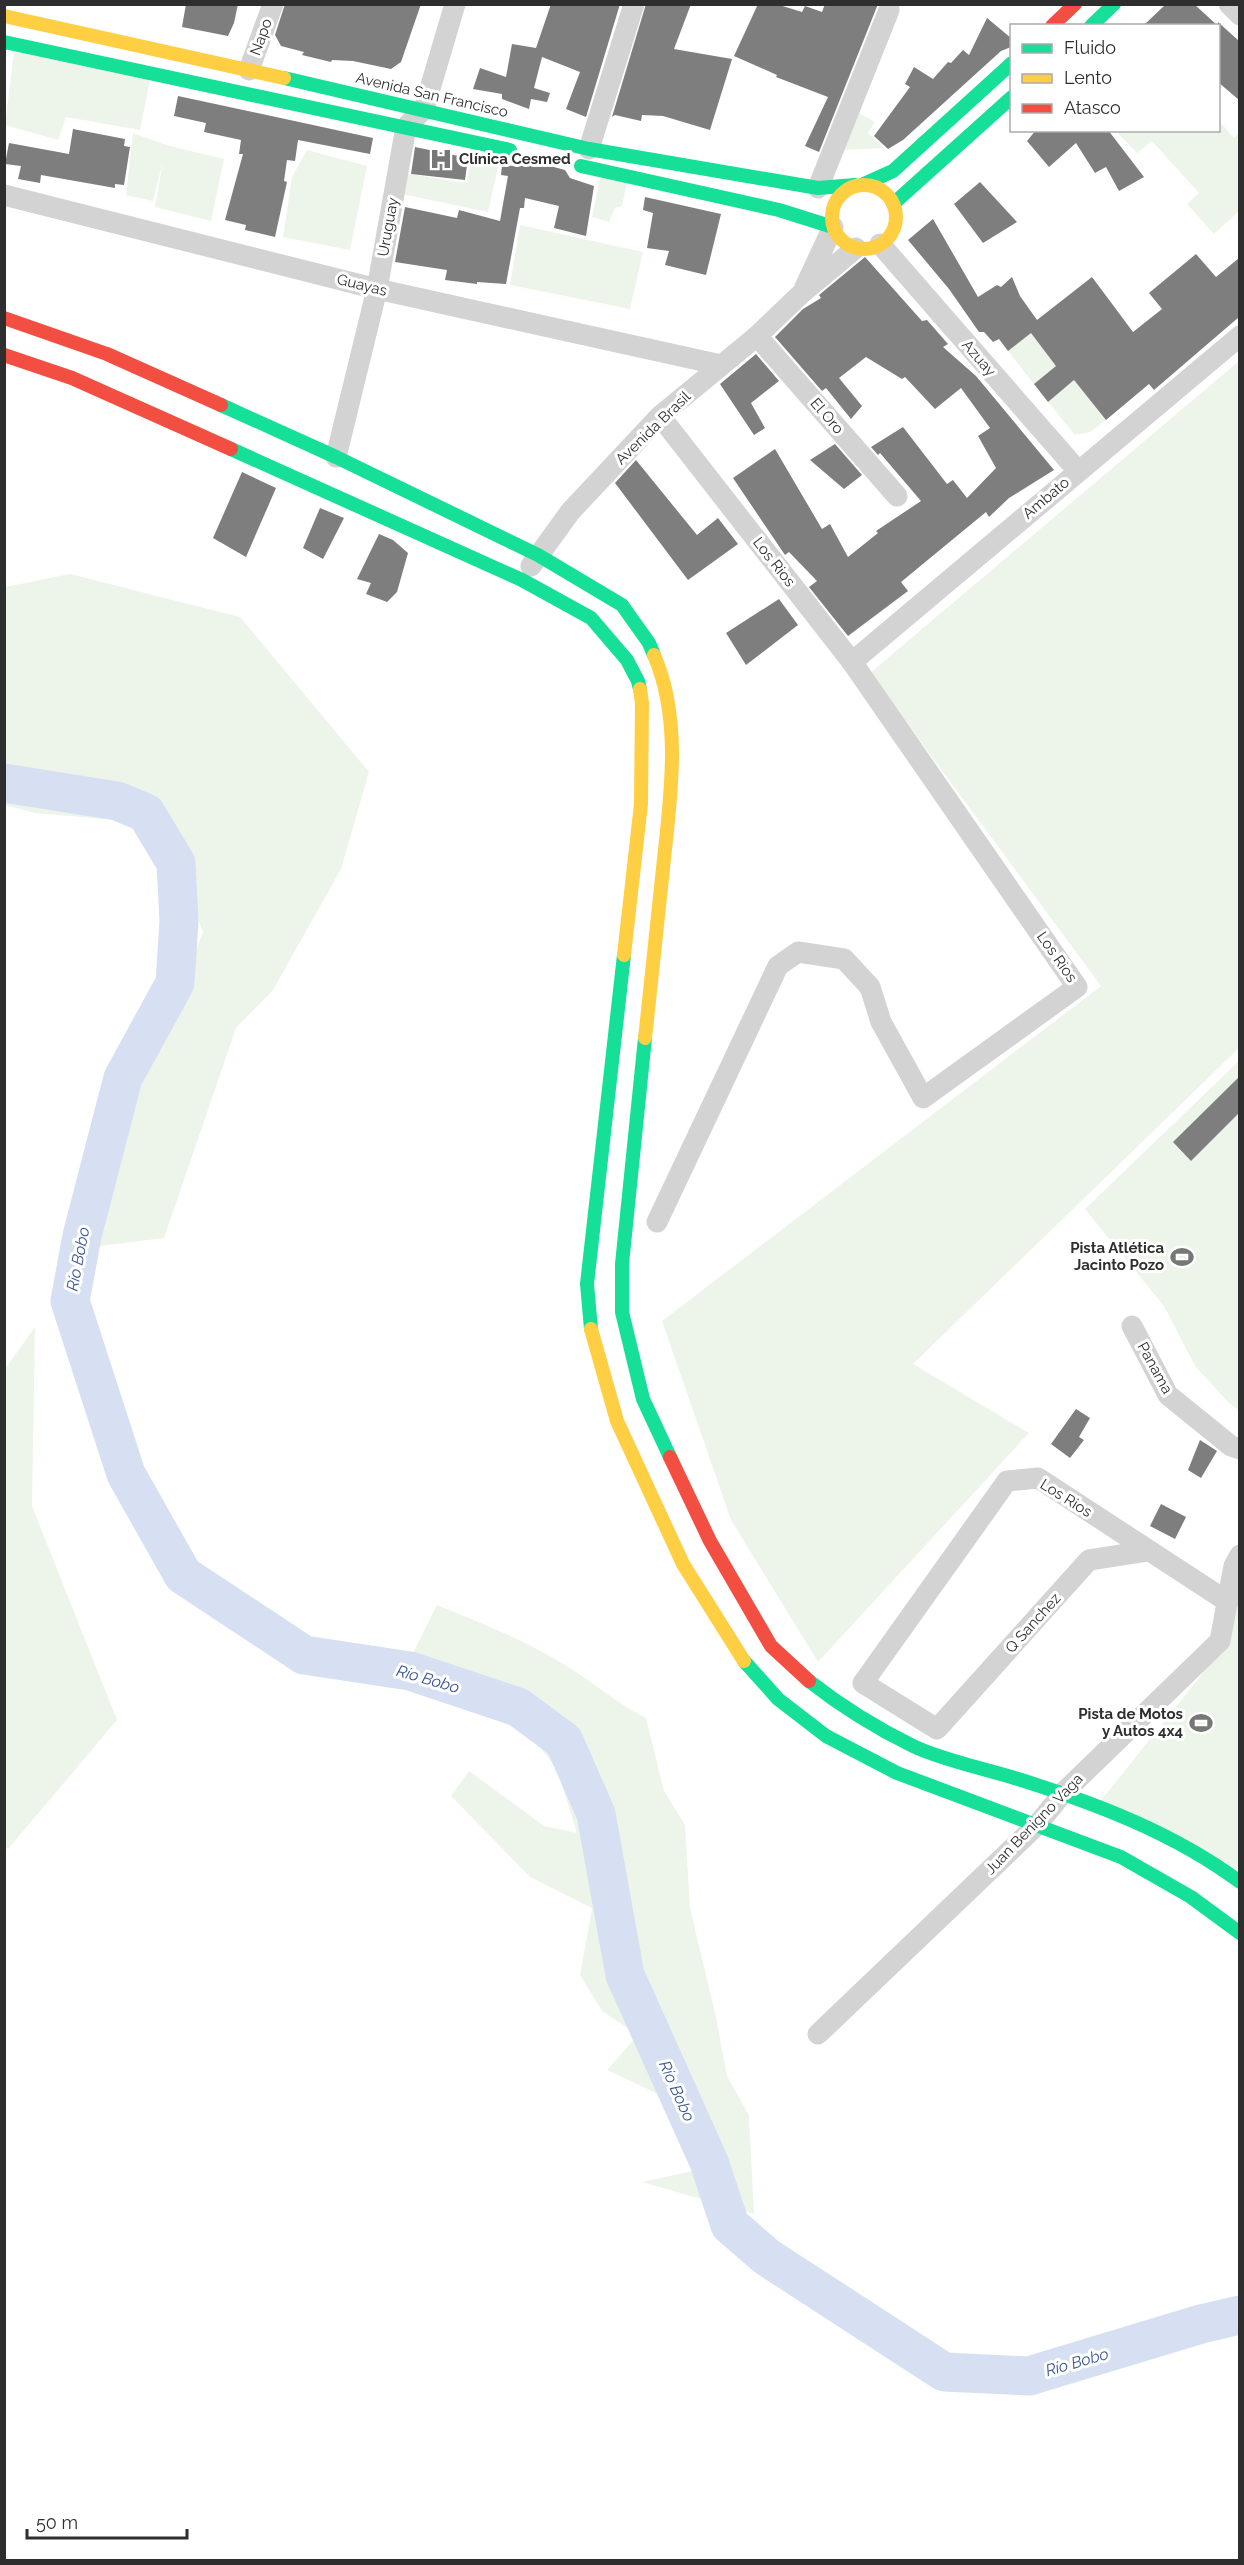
<svg xmlns="http://www.w3.org/2000/svg" width="1244" height="2565" font-family="Raleway,sans-serif">
<style>
.green{fill:#edf5eb}
.lines{fill:none;stroke-linecap:round;stroke-linejoin:round}
.river{stroke:#d7e0f2;stroke-width:39}
.building{fill:#7e7e7e}
.street{stroke:#d3d3d3;stroke-width:21}
.fast{stroke:#16e098;stroke-width:14}
.slow{stroke:#ffcf43;stroke-width:14}
.jam{stroke:#f24e42;stroke-width:14}
.labels{text-anchor:middle;dominant-baseline:central;stroke-width:6;stroke-linejoin:round;paint-order:stroke}
.street-label{font-size:15px;fill:#2e2e2e;stroke:#fff}
.poi-label{font-size:15px;font-weight:bold;fill:#2e2e2e;stroke:#fff;text-anchor:end}
.water-label{font-size:16px;font-style:italic;fill:#385694;stroke:#fff}
</style>
<rect width="100%" height="100%" fill="#fff"/>
<g class="green">
<polygon points="14,52 150,80 140,130 66,117 58,140 5,125"/>
<polygon points="857,112 875,122 868,133 884,148 841,150"/>
<polygon points="1219,121 1234,138 1239,133 1240,210 1214,234 1187,204 1199,193 1152,141 1137,153 1116,131 1218,130"/>
<polygon points="133,133 166,145 224,159 211,221 155,207 163,161 153,201 126,195"/>
<polygon points="473,148 501,154 488,212 392,192 396,172 467,183"/>
<polygon points="307,150 367,166 350,250 283,237 292,177"/>
<polygon points="601,174 627,182 622,206 615,208 609,222 592,217"/>
<polygon points="520,225 643,252 630,309 510,285"/>
<polygon points="1031,333 1038,342 1048,334 1066,358 1034,384 1008,351"/>
<polygon points="1239,361 1239,1048 913,1364 1029,1433 818,1662 731,1520 662,1321 1101,986 870,673"/>
<polygon points="1074,380 1106,420 1090,432 1075,435 1048,402"/>
<polygon points="70,574 240,617 369,772 341,869 273,990 236,1028 164,1238 76,1249 203,932 164,824 35,813 5,805 5,587"/>
<polygon points="1239,1061 1239,1410 1230,1404 1195,1366 1164,1306 1085,1209"/>
<polygon points="35,1327 32,1506 117,1720 8,1849 4,1846 5,1369"/>
<polygon points="1239,1584 1239,1869 1099,1803 1227,1643"/>
<path d="M437 1605C482 1623 527 1641 568 1667 596 1684 616 1703 646 1718L664 1791 685 1825 690 1908 716 2017 727 2076 749 2115 754 2214 642 2182 701 2169 712 2119 607 2070 638 2035 602 2011 580 1975 592 1908 530 1877 451 1796 469 1771 544 1826 577 1833 557 1769 525 1729 397 1685Z"/>
</g>
<g class="lines">
<polyline class="river" points="4,783 117,801 146,813 176,863 179,921 175,983 123,1078 82,1236 70,1301 126,1474 183,1575 304,1655 410,1671 518,1707 564,1741 596,1814 625,1975 709,2162 730,2225 767,2257 944,2372 1029,2376 1201,2324 1240,2315"/>
</g>
<g class="building">
<polygon points="186,4 238,4 234,23 228,36 182,27"/>
<polygon points="285,4 421,4 401,62 391,69 353,61 332,60 331,62 302,55 304,52 281,46 275,35"/>
<polygon points="551,4 620,4 586,117 566,109 580,72 542,57 534,88 550,93 547,102 531,99 529,109 502,99 502,94 473,89 480,68 506,77 512,44 536,48"/>
<polygon points="646,4 691,4 674,49 732,59 710,130 663,116 642,115 641,121 615,115 612,117"/>
<polygon points="758,4 776,4 802,12 805,6 822,12 825,4 878,4 819,152 805,146 828,97 776,77 777,75 734,56"/>
<polygon points="1166,4 1194,4 1218,26 1143,26"/>
<polygon points="987,18 1011,38 1011,47 1001,51 903,140 888,149 874,136 910,87 905,84 914,67 933,79 948,62 951,63 963,50 969,55"/>
<polygon points="1218,22 1239,41 1239,100 1218,82"/>
<polygon points="178,96 373,138 370,154 298,140 295,161 287,160 284,181 287,182 275,237 245,230 246,225 225,220 243,154 239,154 241,140 204,132 206,123 174,116"/>
<polygon points="73,129 125,139 124,146 130,147 124,185 115,184 115,188 41,175 40,183 18,179 21,166 5,164 9,143 69,154"/>
<polygon points="1036,130 1108,130 1144,177 1119,191 1106,167 1095,173 1076,143 1049,167 1027,141"/>
<polygon points="415,147 468,158 465,180 411,174"/>
<polygon points="524,159 565,170 570,178 594,186 586,236 554,228 559,206 525,198 524,208 520,208 506,284 477,282 477,284 445,280 447,270 395,262 405,207 457,218 459,210 500,221 508,176 501,175 502,165 515,166"/>
<polygon points="980,182 1017,222 983,243 954,204"/>
<polygon points="645,197 721,214 706,275 665,265 669,251 647,248 653,213 643,210"/>
<polygon points="933,219 978,297 997,285 1001,287 1012,277 1020,296 1037,320 1092,277 1133,332 1162,309 1149,293 1196,254 1216,277 1239,258 1239,317 1154,390 1149,384 1106,420 1074,380 1048,402 1034,384 1056,366 1031,333 1008,351 999,339 993,342 984,332 979,332 949,289 908,240"/>
<polygon points="865,257 922,321 927,320 948,344 943,347 976,376 1054,470 1009,498 989,517 986,512 901,582 908,591 848,636 809,587 817,581 789,552 785,555 733,478 775,449 822,529 830,524 848,557 878,533 876,531 921,501 880,453 878,455 871,447 903,427 947,484 953,480 967,498 996,468 978,436 990,428 961,388 935,409 905,377 902,379 866,357 839,378 862,406 851,419 826,388 822,391 775,337 803,309 821,298 819,295"/>
<polygon points="756,354 779,381 751,403 765,428 754,435 720,384"/>
<polygon points="835,444 862,475 844,489 810,460"/>
<polygon points="636,460 697,535 718,518 738,544 688,580 615,483"/>
<polygon points="242,472 276,488 246,557 213,538"/>
<polygon points="320,508 344,518 323,559 303,548"/>
<polygon points="379,534 393,540 408,553 397,592 387,602 366,594 371,583 357,579"/>
<polygon points="779,599 798,625 746,665 726,633"/>
<polygon points="1239,1077 1239,1113 1191,1161 1173,1142"/>
<polygon points="1076,1409 1090,1418 1079,1437 1084,1440 1070,1458 1051,1444"/>
<polygon points="1200,1440 1217,1451 1201,1478 1188,1470"/>
<polygon points="1161,1504 1186,1517 1175,1539 1150,1526"/>
</g>
<g class="lines">
<g class="street">
<polyline points="1229,4 1240,15"/>
<polyline points="249,70 273,4"/>
<polyline points="589,149 634,4"/>
<polyline points="818,188 889,10"/>
<polyline points="4,195 377,289 721,365"/>
<polyline points="880,244 1078,471"/>
<polyline points="805,287 833,227"/>
<polyline points="757,336 897,496"/>
<polyline points="336,457 377,289 406,127 424,109 455,4"/>
<polyline points="531,566 570,512 660,416 757,336 802,293 856,248"/>
<polyline points="852,662 1240,336"/>
<polyline points="657,1222 778,966 798,952 844,959 870,987 881,1022 923,1098 1077,987 852,662 660,416"/>
<polyline points="1132,1326 1168,1395 1231,1446 1240,1449"/>
<polyline points="1147,1551 1089,1560 937,1729 863,1683 1007,1481 1038,1478 1228,1602"/>
<polyline points="818,2034 1037,1825 1063,1793 1220,1641 1234,1566 1240,1555"/>
</g>
<g class="fast">
<polyline points="1091,26 1114,4"/>
<polyline points="4,42 510,150"/>
<polyline points="284,78 589,149 818,188 855,185"/>
<polyline points="581,166 779,210 833,227"/>
<polyline points="864,184 893,171 1012,63"/>
<polyline points="893,204 1012,97"/>
<polyline points="221,405 336,457 538,555 622,605 649,643 654,655"/>
<polyline points="231,449 522,580 591,618 627,660 638,681 640,689"/>
<polyline points="645,1038 622,1264 622,1312 643,1399 670,1457"/>
<polyline points="591,1329 587,1284 624,955"/>
<polyline points="744,1661 778,1699 826,1736 897,1773 1121,1857 1191,1897 1240,1933"/>
<path d="M809 1681C841 1706 876 1728 913 1746 942 1760 986 1769 1018 1779 1095 1803 1174 1833 1240 1882"/>
</g>
<g class="slow">
<polyline points="4,16 284,78"/>
<circle cx="864" cy="217" r="32"/>
<polyline points="624,955 641,804 642,703 640,689"/>
<path d="M645 1038C651 985 656 932 662 878 669 806 684 724 654 655"/>
<polyline points="591,1329 617,1421 683,1564 744,1661"/>
</g>
<g class="jam">
<polyline points="1052,26 1075,4"/>
<polyline points="4,318 107,354 221,405"/>
<polyline points="4,355 72,378 231,449"/>
<polyline points="670,1457 710,1541 771,1646 809,1681"/>
</g>
</g>
<defs>
<g id="hospital-bare" transform="scale(1.8)"><path d="M-5-5h3v3.5h4V-5h3V5h-3V1.5h-4V5h-3Z" fill="#777" stroke="#fff" stroke-width="2.5" paint-order="stroke"/></g>
<g id="stadium-bare" transform="scale(1.8)"><path d="M0-5a6.5 5 0 1 0 0 10a6.5 5 0 1 0 0-10ZM-3.5-1.8h7v3.6h-7Z" fill="#777" stroke="#fff" stroke-width="2.5" paint-order="stroke"/></g>
</defs>
<g fill-rule="evenodd">
<use href="#hospital-bare" x="441" y="159"/>
<use href="#stadium-bare" x="1182" y="1257"/>
<use href="#stadium-bare" x="1201" y="1723"/>
</g>
<g class="labels">
<g class="street-label">
<text transform="translate(261 37) rotate(-70)">Napo</text>
<text transform="translate(432 95) rotate(13)">Avenida San Francisco</text>
<text transform="translate(388 227) rotate(-80)">Uruguay</text>
<text transform="translate(362 285) rotate(14)">Guayas</text>
<text transform="translate(979 358) rotate(49)">Azuay</text>
<text transform="translate(827 416) rotate(49)">El Oro</text>
<text transform="translate(653 428) rotate(-44)">Avenida Brasil</text>
<text transform="translate(1046 498) rotate(-40)">Ambato</text>
<text transform="translate(774 562) rotate(52)">Los Rios</text>
<text transform="translate(1057 957) rotate(55)">Los Rios</text>
<text transform="translate(1155 1368) rotate(61)">Panama</text>
<text transform="translate(1066 1498) rotate(32)">Los Rios</text>
<text transform="translate(1033 1623) rotate(-48)">Q Sanchez</text>
<text transform="translate(1034 1824) rotate(-46)">Juan Benigno Vaga</text>
</g>
<g class="poi-label">
<text x="459" y="159" text-anchor="start">Clínica Cesmed</text>
<text x="1164" y="1248">Pista Atlética<tspan x="1164" dy="17">Jacinto Pozo</tspan></text>
<text x="1183" y="1714">Pista de Motos<tspan x="1183" dy="17">y Autos 4x4</tspan></text>
</g>
<g class="water-label">
<text transform="translate(78 1259) rotate(-79)">Río Bobo</text>
<text transform="translate(428 1679) rotate(16)">Río Bobo</text>
<text transform="translate(677 2091) rotate(66)">Río Bobo</text>
<text transform="translate(1077 2362) rotate(-16)">Río Bobo</text>
</g>
</g>
<rect width="1244" height="2565" fill="none" stroke="#2e2e2e" stroke-width="12"/>
<rect x="1010" y="24" width="210" height="108" fill="#ffffff" stroke="#ababab" stroke-width="1.5"/>
<rect x="1022" y="44" width="30" height="9" fill="#16e098" stroke="#ababab" stroke-width="1.5"/>
<text x="1064" y="54" font-size="18" fill="#2e2e2e">Fluido</text>
<rect x="1022" y="74" width="30" height="9" fill="#ffcf43" stroke="#ababab" stroke-width="1.5"/>
<text x="1064" y="84" font-size="18" fill="#2e2e2e">Lento</text>
<rect x="1022" y="104" width="30" height="9" fill="#f24e42" stroke="#ababab" stroke-width="1.5"/>
<text x="1064" y="114" font-size="18" fill="#2e2e2e">Atasco</text>
<path d="M27 2529v9h160v-9" fill="none" stroke="#2e2e2e" stroke-width="3"/>
<text x="36" y="2529" font-size="18" fill="#2e2e2e" stroke="#ffffff" stroke-width="4.5" paint-order="stroke">50 m</text>
</svg>
